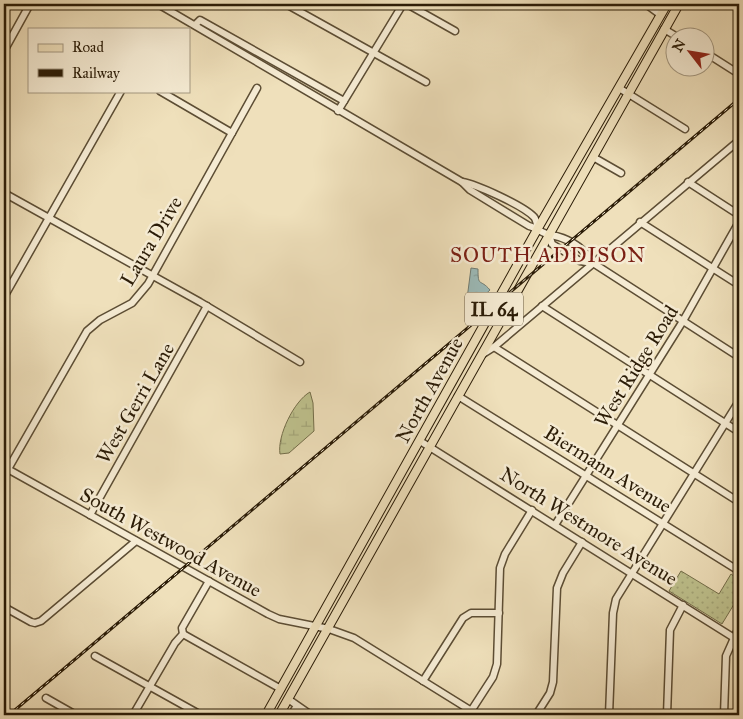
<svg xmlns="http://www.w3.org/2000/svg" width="743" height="719" font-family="'IM FELL Great Primer',serif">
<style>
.wetland{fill:url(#wetland-marsh);stroke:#746e4a}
.park{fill:url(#park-dots);stroke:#746e4a}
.water{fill:url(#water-ripples);stroke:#6f7b72}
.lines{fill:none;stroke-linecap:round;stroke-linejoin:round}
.minor-casing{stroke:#5c4d34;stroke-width:9}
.major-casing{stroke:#2b1c07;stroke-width:10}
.minor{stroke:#f5ebd3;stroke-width:6}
.major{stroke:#efe0bb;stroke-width:8}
.rail-casing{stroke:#2b1c07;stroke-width:3}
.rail{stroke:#f5ebd3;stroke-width:1;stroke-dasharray:4;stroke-linecap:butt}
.labels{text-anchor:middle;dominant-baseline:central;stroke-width:5;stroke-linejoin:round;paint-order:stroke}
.shield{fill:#f5ebd3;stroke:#685a44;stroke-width:1}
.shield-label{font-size:19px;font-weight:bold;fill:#2b1c07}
.street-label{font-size:20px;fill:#2b1c07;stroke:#f5ebd3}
.neighbourhood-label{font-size:21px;letter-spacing:1px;fill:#7a1f14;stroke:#f5ebd3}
</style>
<defs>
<pattern id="wetland-marsh" width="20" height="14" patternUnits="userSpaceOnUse" patternTransform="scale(1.25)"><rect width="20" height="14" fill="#bec18d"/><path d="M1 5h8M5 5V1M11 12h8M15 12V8" fill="none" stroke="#a3a578"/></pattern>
<pattern id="park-dots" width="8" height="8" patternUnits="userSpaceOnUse" patternTransform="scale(1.25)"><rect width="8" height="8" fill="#bec18d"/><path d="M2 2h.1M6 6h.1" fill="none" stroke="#a3a578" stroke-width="1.8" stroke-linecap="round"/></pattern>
<pattern id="water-ripples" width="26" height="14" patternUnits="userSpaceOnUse" patternTransform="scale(1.25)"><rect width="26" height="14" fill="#9cbbb9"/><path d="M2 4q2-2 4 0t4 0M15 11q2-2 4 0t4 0" fill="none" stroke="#87a09e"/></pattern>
</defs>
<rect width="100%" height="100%" fill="#efe0bb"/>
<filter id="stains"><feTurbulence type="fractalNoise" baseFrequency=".004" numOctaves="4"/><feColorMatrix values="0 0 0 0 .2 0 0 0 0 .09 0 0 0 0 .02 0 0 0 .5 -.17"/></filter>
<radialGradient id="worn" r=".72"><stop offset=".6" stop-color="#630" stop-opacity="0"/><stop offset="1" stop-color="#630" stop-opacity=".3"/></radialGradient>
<path class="wetland" d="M310 392 313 403 314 431 289 453 280 454C277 436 294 401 310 392Z"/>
<polygon class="park" points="681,571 719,594 731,574 739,580 739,596 722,624 669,591"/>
<path class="water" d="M471 268 478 269C478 288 480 278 490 290L468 310 467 299Z"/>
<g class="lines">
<g class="minor-casing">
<g id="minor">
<path d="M158 4 462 182 470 190 529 226C537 228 543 234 551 235 568 238 583 247 593 263L739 357"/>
<polyline points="286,4 426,82"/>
<polyline points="407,4 455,31"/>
<polyline points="646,4 661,15"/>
<polyline points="195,25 200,20 344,101"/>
<polyline points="664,29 679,38"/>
<polyline points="4,51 30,4"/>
<polyline points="706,53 739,74"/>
<polyline points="619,88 685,129"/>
<polyline points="160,91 232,133"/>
<polyline points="338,111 403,4"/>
<polyline points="593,157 621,173"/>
<path d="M462 182C476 184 524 206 534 217 536 219 537 225 538 228"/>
<polyline points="688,182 739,215"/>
<polyline points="4,193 200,302 300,362"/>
<polyline points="640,222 739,285"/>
<polyline points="549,235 552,244 580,261 593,263"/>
<polyline points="4,297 121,91"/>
<polyline points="542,306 739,432"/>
<polyline points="494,347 739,502"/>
<polyline points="483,354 494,347 736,143 739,145"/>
<polyline points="458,396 739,571"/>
<polyline points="420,441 739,641"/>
<polyline points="4,467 268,614 279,619 329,629 354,638 478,715"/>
<polyline points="8,469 87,331 100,320 132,303 148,284 257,88"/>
<polyline points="90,515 207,306"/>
<polyline points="555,525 683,321 739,222"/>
<polyline points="4,607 31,622 35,623 41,621 136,541"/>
<polyline points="183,634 281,689"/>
<polyline points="95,656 201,715"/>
<polyline points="423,681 463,618 471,613 499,613"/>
<polyline points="46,698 76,715"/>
<polyline points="288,699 311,715"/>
<polyline points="471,711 493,677 497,664 500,568 505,554 532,510"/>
<polyline points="133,715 175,643 183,634 182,628 209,581"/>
<polyline points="291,715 297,706"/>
<polyline points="536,715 550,693 553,682 557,588 563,573 582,542"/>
<polyline points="609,715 613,613 616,599 739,401"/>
<polyline points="667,715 670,630 683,605"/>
<polyline points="724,715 726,656 739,627"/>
</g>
</g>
<g class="major-casing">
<g id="major">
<polyline points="266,715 538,228 667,4"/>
<polyline points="279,715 679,4"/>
</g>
</g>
<use href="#minor" class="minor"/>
<use href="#major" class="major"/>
<g class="rail-casing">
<polyline id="rail" points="9,715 739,99"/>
</g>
<use href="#rail" class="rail"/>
</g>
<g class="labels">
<rect class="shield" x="465" y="292.5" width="58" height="33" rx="4"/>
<g class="shield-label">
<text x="494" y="309">IL 64</text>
</g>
<g class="street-label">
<text transform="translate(151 241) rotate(-59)">Laura Drive</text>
<text transform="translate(636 366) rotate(-58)">West Ridge Road</text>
<text transform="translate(429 390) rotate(-61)">North Avenue</text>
<text transform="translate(135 403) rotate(-60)">West Gerri Lane</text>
<text transform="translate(608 469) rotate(32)">Biermann Avenue</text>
<text transform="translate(589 526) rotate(32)">North Westmore Avenue</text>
<text transform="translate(171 542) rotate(29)">South Westwood Avenue</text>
</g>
<g class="neighbourhood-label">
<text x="548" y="255">SOUTH ADDISON</text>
</g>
</g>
<rect width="743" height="719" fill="none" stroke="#efe0bb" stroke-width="20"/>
<rect x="5" y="5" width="733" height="709" fill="none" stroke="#2b1c07" stroke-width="2.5"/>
<rect x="10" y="10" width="723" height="699" fill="none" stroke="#2b1c07"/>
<rect x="28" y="28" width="162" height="65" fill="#f5ebd3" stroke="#a49881"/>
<rect x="38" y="44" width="25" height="8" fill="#efe0bb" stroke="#a49881"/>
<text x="72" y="52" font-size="15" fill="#2b1c07">Road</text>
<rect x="38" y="69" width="25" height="8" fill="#2b1c07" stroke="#a49881"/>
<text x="72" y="78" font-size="15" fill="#2b1c07">Railway</text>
<g transform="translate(690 52) rotate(301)"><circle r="24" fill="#f5ebd3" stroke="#a49881"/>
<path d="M0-4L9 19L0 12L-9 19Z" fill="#8f2418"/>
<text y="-8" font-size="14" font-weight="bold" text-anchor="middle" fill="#2b1c07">N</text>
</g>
<rect width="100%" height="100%" filter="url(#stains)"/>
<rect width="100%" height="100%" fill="url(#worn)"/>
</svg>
